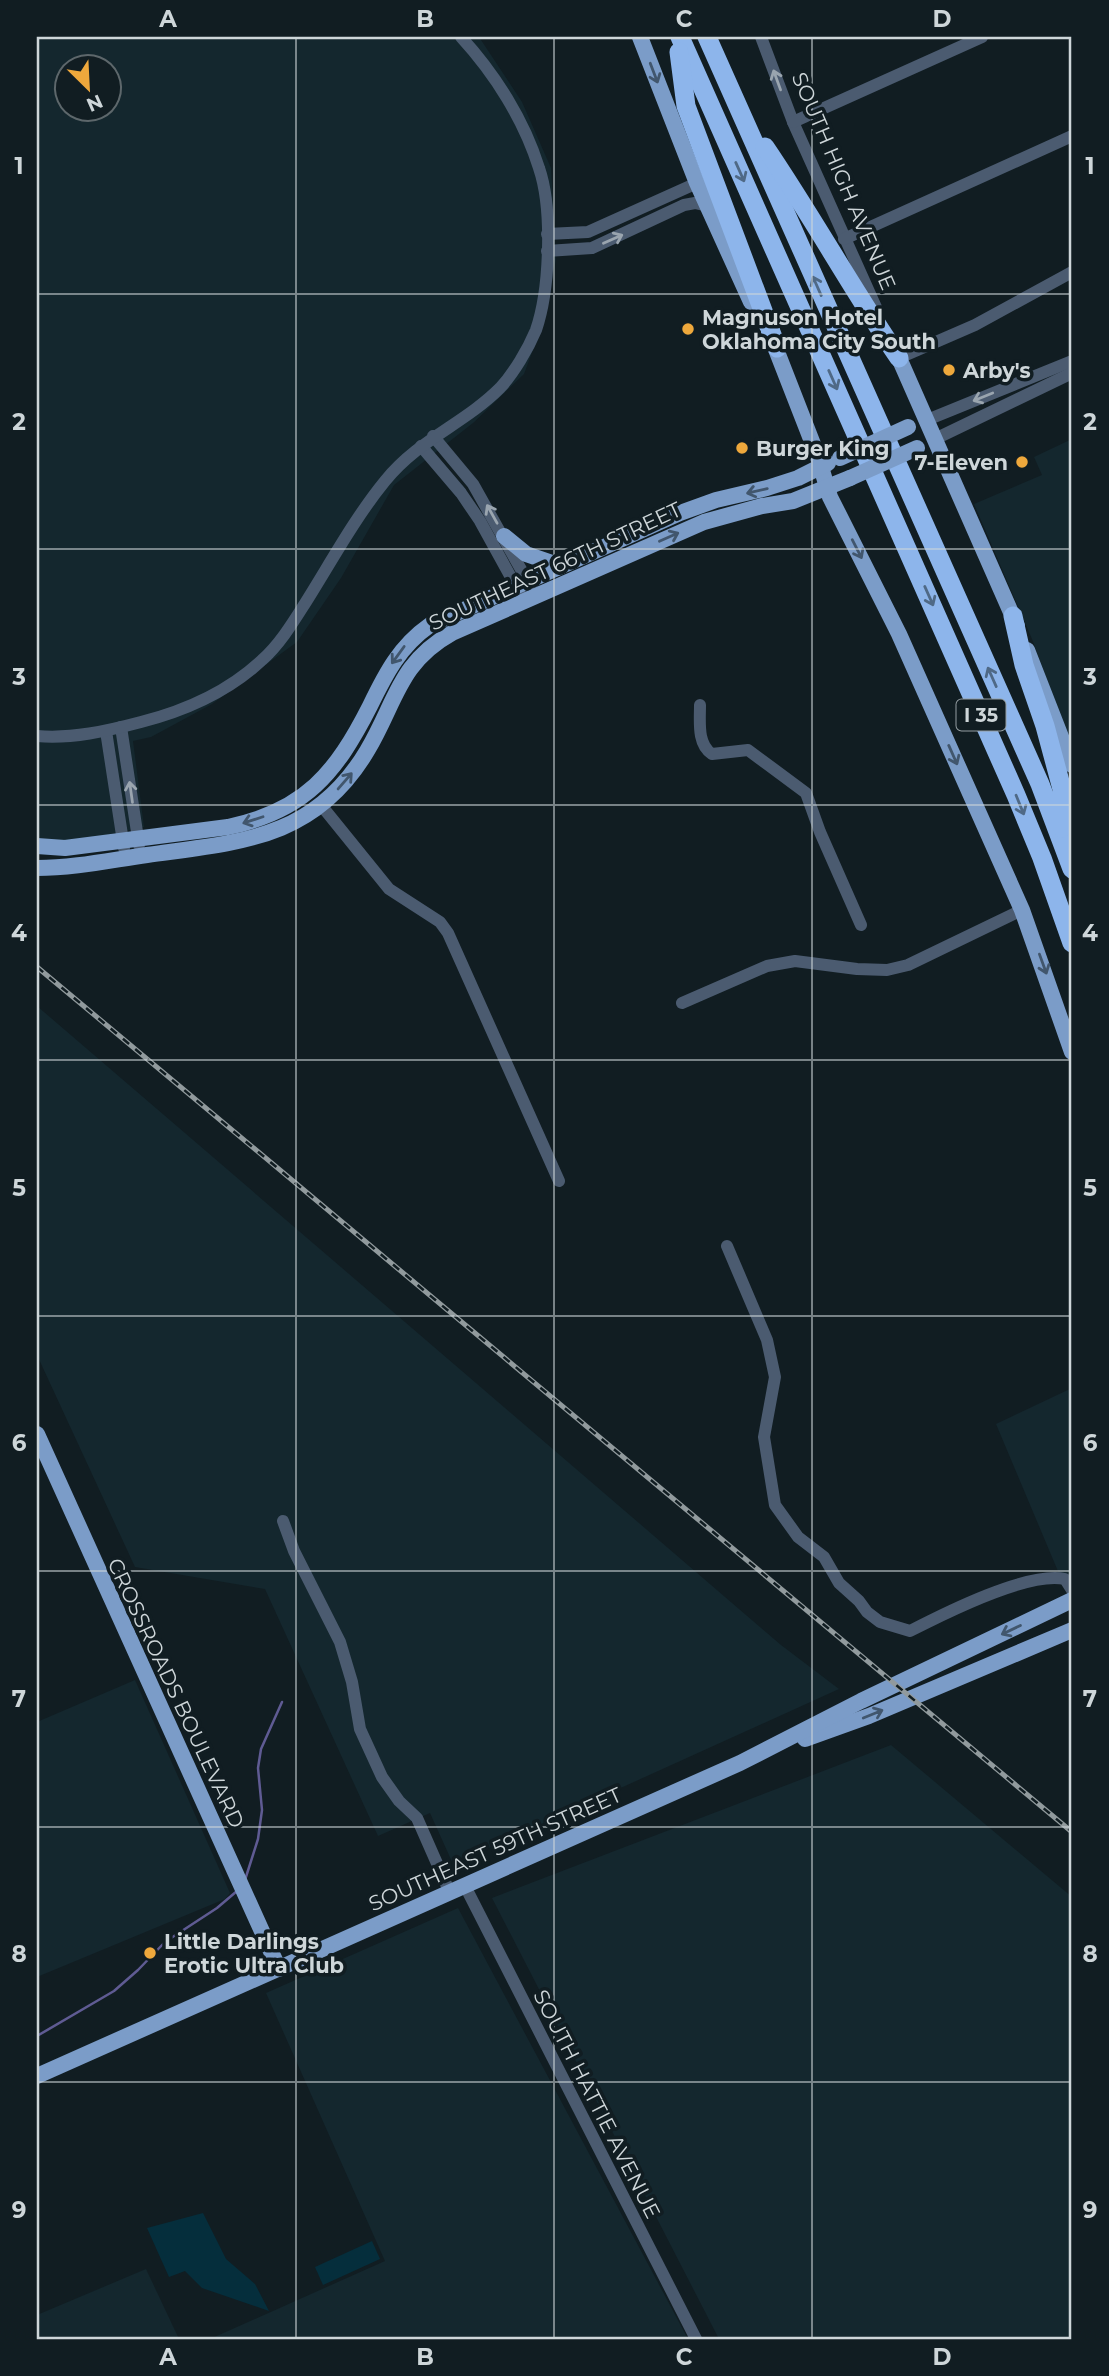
<svg xmlns="http://www.w3.org/2000/svg" width="1109" height="2376" font-family="Montserrat,sans-serif">
<style>
.built{fill:#14272e;fill-rule:evenodd}
.green{fill:#052e3c}
.lines{fill:none;stroke-linecap:round;stroke-linejoin:round}
.stream{stroke:#5f5b93;stroke-width:2.5}
.minor{stroke:#4b5b70;stroke-width:12}
.major{stroke:#7b9cc8;stroke-width:16}
.highway{stroke:#8db5eb;stroke-width:19}
.rail-casing{stroke:#919a9d;stroke-width:5}
.rail{stroke:#111d22;stroke-width:2.5;stroke-dasharray:8;stroke-linecap:butt}
.major-bridge{stroke:#7b9cc8;stroke-width:16}
.oneway{stroke:#41566d}
.oneway2{stroke:#9aa5af}
.oneway3{stroke:#4f6986}
.grid{fill:none;stroke:#ced6d9;stroke-width:2;stroke-opacity:0.55}
.poi-dot{fill:#eea83c;stroke:#111d22;stroke-width:2.5}
.labels{text-anchor:middle;dominant-baseline:central;stroke-width:7;stroke-linejoin:round;paint-order:stroke}
.shield{fill:#111d22;stroke:#959ea2;stroke-width:2}
.shield-label{font-size:19px;font-weight:bold;fill:#ced6d9}
.street-label{font-size:21px;fill:#ced6d9;stroke:#111d22}
.poi-label{font-size:21px;font-weight:bold;fill:#ced6d9;stroke:#111d22;text-anchor:start}
.neatline{fill:none;stroke:#ced6d9;stroke-width:2.5}
.grid-label{font-size:23px;text-anchor:middle;font-weight:bold;fill:#ced6d9}
</style>
<rect width="100%" height="100%" fill="#111d22"/>
<g class="built">
<path d="M37 37H479L522 102 551 168 556 259 546 315 524 374 473 423 394 485 341 578 297 642 212 704 151 737 133 741 144 827 78 841H37ZM66 66H108V108H66Z"/>
<polygon points="1072,439 1072,749 1032,639 974,504 1042,475 1034,457"/>
<polygon points="37,1006 781,1645 839,1689 453,1864 430,1813 378,1836 265,1589 135,1567 37,1355"/>
<polygon points="1072,1388 1072,1593 1068,1595 996,1424"/>
<polygon points="135,1680 230,1893 225,1899 37,1977 37,1722"/>
<polygon points="891,1745 1072,1897 1072,2339 719,2339 492,1898"/>
<polygon points="458,1908 688,2339 210,2339 385,2261 266,1993"/>
<polygon points="146,2269 179,2339 37,2339 37,2315"/>
</g>
<g class="green">
<polygon points="203,2213 226,2259 255,2284 269,2311 202,2288 185,2271 169,2277 147,2228"/>
<polygon points="372,2241 380,2259 323,2285 315,2267"/>
</g>
<g class="lines">
<g class="stream">
<polyline points="245,1880 258,1839 262,1810 258,1768 261,1749 282,1702"/>
<polyline points="37,2036 114,1991 138,1970 165,1942 217,1908 237,1891"/>
</g>
<g class="minor">
<polyline points="761,37 793,122 879,314"/>
<polyline points="793,122 982,37"/>
<polyline points="547,234 588,232 697,183"/>
<polyline points="844,239 1072,136"/>
<polyline points="547,251 592,248 684,205 695,203 708,206"/>
<polyline points="897,353 899,358 975,325 1072,272"/>
<polyline points="927,420 1072,361"/>
<polyline points="433,436 473,484 532,589"/>
<polyline points="935,439 1072,373"/>
<polyline points="421,446 461,493 480,521 524,601"/>
<path d="M700 705C700 722 697 744 712 754L748 750 806 793 820 832 861 925"/>
<polyline points="121,727 139,845"/>
<polyline points="106,731 124,848"/>
<path d="M37 736C72 739 107 731 141 722 184 711 229 691 262 660 279 645 292 624 304 605 330 564 354 519 385 481 419 439 464 424 500 388 514 373 528 349 536 330 550 289 553 209 539 168 524 120 495 74 461 37"/>
<polyline points="321,805 389,889 440,922 448,933 559,1181"/>
<polyline points="682,1003 767,966 795,961 857,969 887,970 908,965 1022,910"/>
<path d="M727 1246 767 1340 775 1377 764 1437 775 1505 798 1537 824 1557 839 1583 859 1601 867 1612 880 1622 910 1631C945 1613 1028 1571 1065 1579L1072 1590"/>
<polyline points="283,1521 294,1551 340,1642 352,1682 360,1729 382,1777 399,1801 417,1818 450,1893"/>
<polyline points="465,1886 696,2339"/>
</g>
<g class="major">
<polyline points="640,37 697,183 751,302"/>
<polyline points="772,339 818,457 830,497 899,634 1022,910 1072,1052"/>
<polyline points="899,358 1017,626"/>
<polyline points="504,536 526,554 561,566"/>
<polyline points="1027,650 1072,765"/>
<path d="M37 846 65 848 228 827C305 811 336 773 370 706 386 673 400 646 430 625L680 513 716 500 767 488 798 478 828 463"/>
<path d="M37 868C74 868 111 860 147 855 239 842 314 840 367 751 396 703 398 663 452 633L704 522 762 506 793 501 850 478"/>
<polyline points="37,1434 279,1969"/>
<polyline points="805,1739 869,1716 1072,1630"/>
<polyline points="37,2076 740,1763 861,1701 1072,1600"/>
</g>
<g class="highway">
<polyline points="680,37 1016,795 1042,858 1072,943"/>
<polyline points="707,37 1040,784 1072,869"/>
<polyline points="679,52 686,106 777,348"/>
<path d="M765 147C812 216 852 289 899 358"/>
<polyline points="1013,616 1024,665 1045,726 1062,789 1062,828"/>
</g>
<g class="rail-casing">
<polyline id="rail" points="37,967 1072,1832"/>
</g>
<use href="#rail" class="rail"/>
<g class="major-bridge">
<polyline points="840,458 908,427"/>
<polyline points="850,478 917,448"/>
</g>
</g>
<defs><path id="oneway-shaft" d="M-6 0H5M1.5-3L5.5 0L1.5 3" fill="none" stroke-width="1.6" stroke-linecap="round" stroke-linejoin="round" transform="scale(1.75)"/></defs>
<g class="oneway">
<use href="#oneway-shaft" transform="translate(654 73) rotate(69)"/>
<use href="#oneway-shaft" transform="translate(757 491) rotate(167)"/>
<use href="#oneway-shaft" transform="translate(669 537) rotate(-24)"/>
<use href="#oneway-shaft" transform="translate(857 549) rotate(63)"/>
<use href="#oneway-shaft" transform="translate(398 655) rotate(126)"/>
<use href="#oneway-shaft" transform="translate(953 755) rotate(66)"/>
<use href="#oneway-shaft" transform="translate(345 781) rotate(-49)"/>
<use href="#oneway-shaft" transform="translate(253 820) rotate(162)"/>
<use href="#oneway-shaft" transform="translate(1043 964) rotate(70)"/>
<use href="#oneway-shaft" transform="translate(1011 1630) rotate(154)"/>
<use href="#oneway-shaft" transform="translate(873 1714) rotate(-22)"/>
</g>
<g class="oneway2">
<use href="#oneway-shaft" transform="translate(777 80) rotate(-110)"/>
<use href="#oneway-shaft" transform="translate(613 239) rotate(-24)"/>
<use href="#oneway-shaft" transform="translate(983 397) rotate(158)"/>
<use href="#oneway-shaft" transform="translate(492 514) rotate(-119)"/>
<use href="#oneway-shaft" transform="translate(131 792) rotate(-98)"/>
</g>
<g class="oneway3">
<use href="#oneway-shaft" transform="translate(740 172) rotate(66)"/>
<use href="#oneway-shaft" transform="translate(817 286) rotate(-114)"/>
<use href="#oneway-shaft" transform="translate(833 380) rotate(66)"/>
<use href="#oneway-shaft" transform="translate(929 596) rotate(66)"/>
<use href="#oneway-shaft" transform="translate(992 677) rotate(-114)"/>
<use href="#oneway-shaft" transform="translate(1020 805) rotate(68)"/>
</g>
<path class="grid" d="M296 37V2339M554 37V2339M812 37V2339M37 294H1072M37 549H1072M37 805H1072M37 1060H1072M37 1316H1072M37 1571H1072M37 1827H1072M37 2082H1072"/>
<g class="poi-dot">
<circle cx="688" cy="329" r="7"/>
<circle cx="949" cy="370" r="7"/>
<circle cx="742" cy="448" r="7"/>
<circle cx="1022" cy="462" r="7"/>
<circle cx="150" cy="1953" r="7"/>
</g>
<g class="labels">
<rect class="shield" x="956.5" y="699.5" width="49" height="31" rx="5"/>
<g class="shield-label">
<text x="981" y="715">I 35</text>
</g>
<g class="street-label">
<text transform="translate(844 181) rotate(67)">SOUTH HIGH AVENUE</text>
<text transform="translate(555 566) rotate(-25)">SOUTHEAST 66TH STREET</text>
<text transform="translate(176 1693) rotate(65)">CROSSROADS BOULEVARD</text>
<text transform="translate(495 1849) rotate(-24)">SOUTHEAST 59TH STREET</text>
<text transform="translate(597 2104) rotate(63)">SOUTH HATTIE AVENUE</text>
</g>
<g class="poi-label">
<text x="702" y="317">Magnuson Hotel<tspan x="702" dy="24">Oklahoma City South</tspan></text>
<text x="963" y="370">Arby's</text>
<text x="756" y="448">Burger King</text>
<text x="1008" y="462" text-anchor="end">7-Eleven</text>
<text x="164" y="1941">Little Darlings<tspan x="164" dy="24">Erotic Ultra Club</tspan></text>
</g>
</g>
<rect width="1109" height="2376" fill="none" stroke="#111d22" stroke-width="77"/>
<g transform="translate(88 88) rotate(156)"><circle r="33" fill="#111d22" stroke="#5d676b" stroke-width="2"/>
<path d="M0-5L12 26L0 18L-12 26Z" fill="#eea83c"/>
<text y="-10" font-size="19" font-weight="bold" text-anchor="middle" fill="#ced6d9">N</text>
</g>
<rect x="38" y="38" width="1032" height="2300" class="neatline"/>
<g class="grid-label">
<text x="168" y="27">A</text>
<text x="425" y="27">B</text>
<text x="684" y="27">C</text>
<text x="942" y="27">D</text>
<text x="19" y="174">1</text>
<text x="1090" y="174">1</text>
<text x="19" y="430">2</text>
<text x="1090" y="430">2</text>
<text x="19" y="685">3</text>
<text x="1090" y="685">3</text>
<text x="19" y="941">4</text>
<text x="1090" y="941">4</text>
<text x="19" y="1196">5</text>
<text x="1090" y="1196">5</text>
<text x="19" y="1451">6</text>
<text x="1090" y="1451">6</text>
<text x="19" y="1707">7</text>
<text x="1090" y="1707">7</text>
<text x="19" y="1962">8</text>
<text x="1090" y="1962">8</text>
<text x="19" y="2218">9</text>
<text x="1090" y="2218">9</text>
<text x="168" y="2365">A</text>
<text x="425" y="2365">B</text>
<text x="684" y="2365">C</text>
<text x="942" y="2365">D</text>
</g>
</svg>
